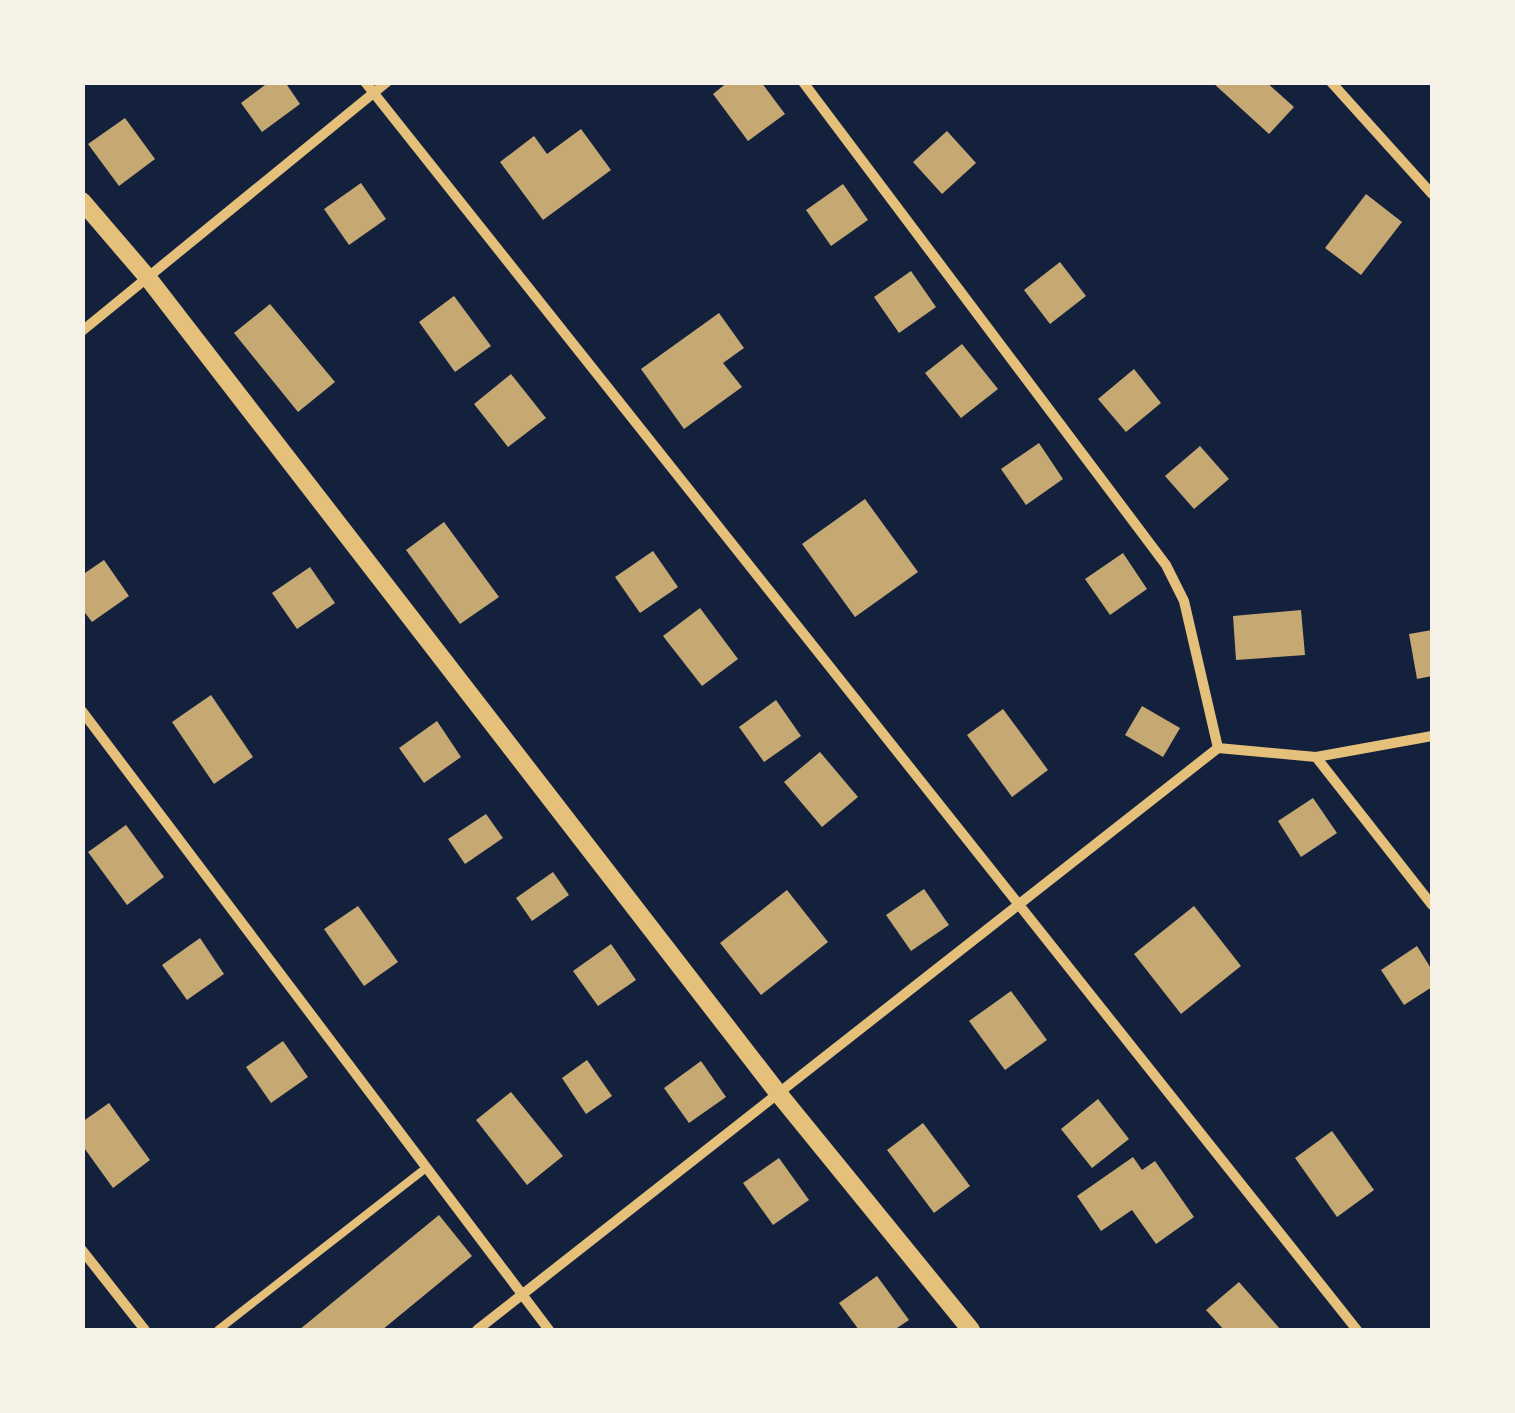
<svg xmlns="http://www.w3.org/2000/svg" width="1515" height="1413" font-family="Commissioner,sans-serif">
<style>
.building{fill:#c6a872}
.lines{fill:none;stroke-linecap:round;stroke-linejoin:round}
.service{stroke:#e5c07b;stroke-width:8}
.minor{stroke:#e5c07b;stroke-width:10}
.tertiary{stroke:#e5c07b;stroke-width:18}
</style>
<rect width="100%" height="100%" fill="#14213d"/>
<g class="building">
<polygon points="269,82 285,82 300,104 262,132 241,103"/>
<polygon points="728,82 761,82 785,114 748,141 713,94"/>
<polygon points="1212,82 1266,82 1294,107 1269,134"/>
<polygon points="125,118 155,159 119,186 88,144"/>
<polygon points="581,129 611,170 543,220 500,162 534,136 547,154"/>
<polygon points="947,131 976,163 942,194 913,162"/>
<polygon points="361,183 386,219 349,245 324,209"/>
<polygon points="843,184 868,220 831,246 806,210"/>
<polygon points="1366,194 1402,222 1361,275 1325,248"/>
<polygon points="1060,262 1086,296 1050,324 1024,290"/>
<polygon points="911,271 936,307 899,333 874,297"/>
<polygon points="454,296 491,346 455,372 419,322"/>
<polygon points="270,304 335,382 298,412 234,333"/>
<polygon points="719,313 744,348 723,363 742,387 684,429 641,369"/>
<polygon points="962,344 998,389 961,418 925,373"/>
<polygon points="1134,369 1161,403 1126,432 1098,399"/>
<polygon points="511,374 546,418 508,447 474,404"/>
<polygon points="1039,443 1063,479 1026,505 1001,469"/>
<polygon points="1200,446 1229,479 1194,509 1165,476"/>
<polygon points="865,499 918,572 855,617 802,544"/>
<polygon points="444,522 499,597 460,624 406,550"/>
<polygon points="653,551 678,587 640,613 615,577"/>
<polygon points="1123,553 1147,589 1110,615 1085,579"/>
<polygon points="104,560 129,596 92,622 82,609 82,575"/>
<polygon points="310,567 335,603 297,629 272,593"/>
<polygon points="700,608 738,659 702,686 663,636"/>
<polygon points="1301,610 1305,655 1236,660 1233,616"/>
<polygon points="1432,630 1432,676 1417,679 1409,634"/>
<polygon points="211,695 253,757 214,784 172,722"/>
<polygon points="776,700 801,736 764,762 739,727"/>
<polygon points="1142,706 1180,728 1163,757 1125,735"/>
<polygon points="1003,709 1048,770 1012,797 967,735"/>
<polygon points="437,721 461,757 424,783 399,748"/>
<polygon points="820,752 858,797 822,827 784,782"/>
<polygon points="1313,798 1337,833 1301,857 1278,821"/>
<polygon points="486,814 503,838 465,864 448,839"/>
<polygon points="126,825 164,877 127,905 88,852"/>
<polygon points="553,872 569,895 532,921 516,898"/>
<polygon points="924,889 949,925 911,951 886,915"/>
<polygon points="787,890 828,942 761,995 720,943"/>
<polygon points="358,906 398,962 364,986 324,929"/>
<polygon points="1194,906 1241,966 1181,1014 1134,954"/>
<polygon points="200,938 224,974 187,1000 162,965"/>
<polygon points="611,944 636,980 598,1006 573,971"/>
<polygon points="1417,946 1432,970 1432,987 1404,1005 1381,970"/>
<polygon points="1011,991 1047,1040 1005,1070 969,1021"/>
<polygon points="283,1041 308,1077 271,1103 246,1067"/>
<polygon points="587,1060 612,1096 586,1114 562,1078"/>
<polygon points="701,1061 726,1097 689,1123 664,1088"/>
<polygon points="511,1092 563,1156 527,1185 476,1120"/>
<polygon points="1098,1099 1129,1139 1092,1168 1061,1129"/>
<polygon points="109,1103 150,1160 113,1188 82,1145 82,1122"/>
<polygon points="923,1123 970,1186 934,1213 887,1150"/>
<polygon points="1332,1131 1374,1190 1337,1217 1295,1158"/>
<polygon points="1133,1157 1142,1170 1155,1161 1194,1217 1156,1244 1132,1210 1101,1231 1077,1196"/>
<polygon points="779,1158 809,1200 773,1225 743,1183"/>
<polygon points="439,1215 472,1256 382,1330 299,1330"/>
<polygon points="877,1276 909,1320 894,1330 859,1330 839,1303"/>
<polygon points="1239,1282 1281,1330 1224,1330 1206,1310"/>
</g>
<g class="lines">
<polyline class="service" points="218,1330 426,1168"/>
<g class="minor">
<polyline points="365,82 1357,1330"/>
<polyline points="803,82 1166,565 1184,601 1218,748 1316,757 1432,905"/>
<polyline points="1331,82 1432,194"/>
<polyline points="82,331 387,82"/>
<polyline points="82,711 549,1330"/>
<polyline points="1316,757 1432,736"/>
<polyline points="82,1250 145,1330"/>
<polyline points="477,1330 1218,748"/>
</g>
<polyline class="tertiary" points="82,201 148,278 778,1093 971,1330"/>
</g>
<rect width="1515" height="1413" fill="none" stroke="#f6f1e7" stroke-width="170"/>
</svg>
